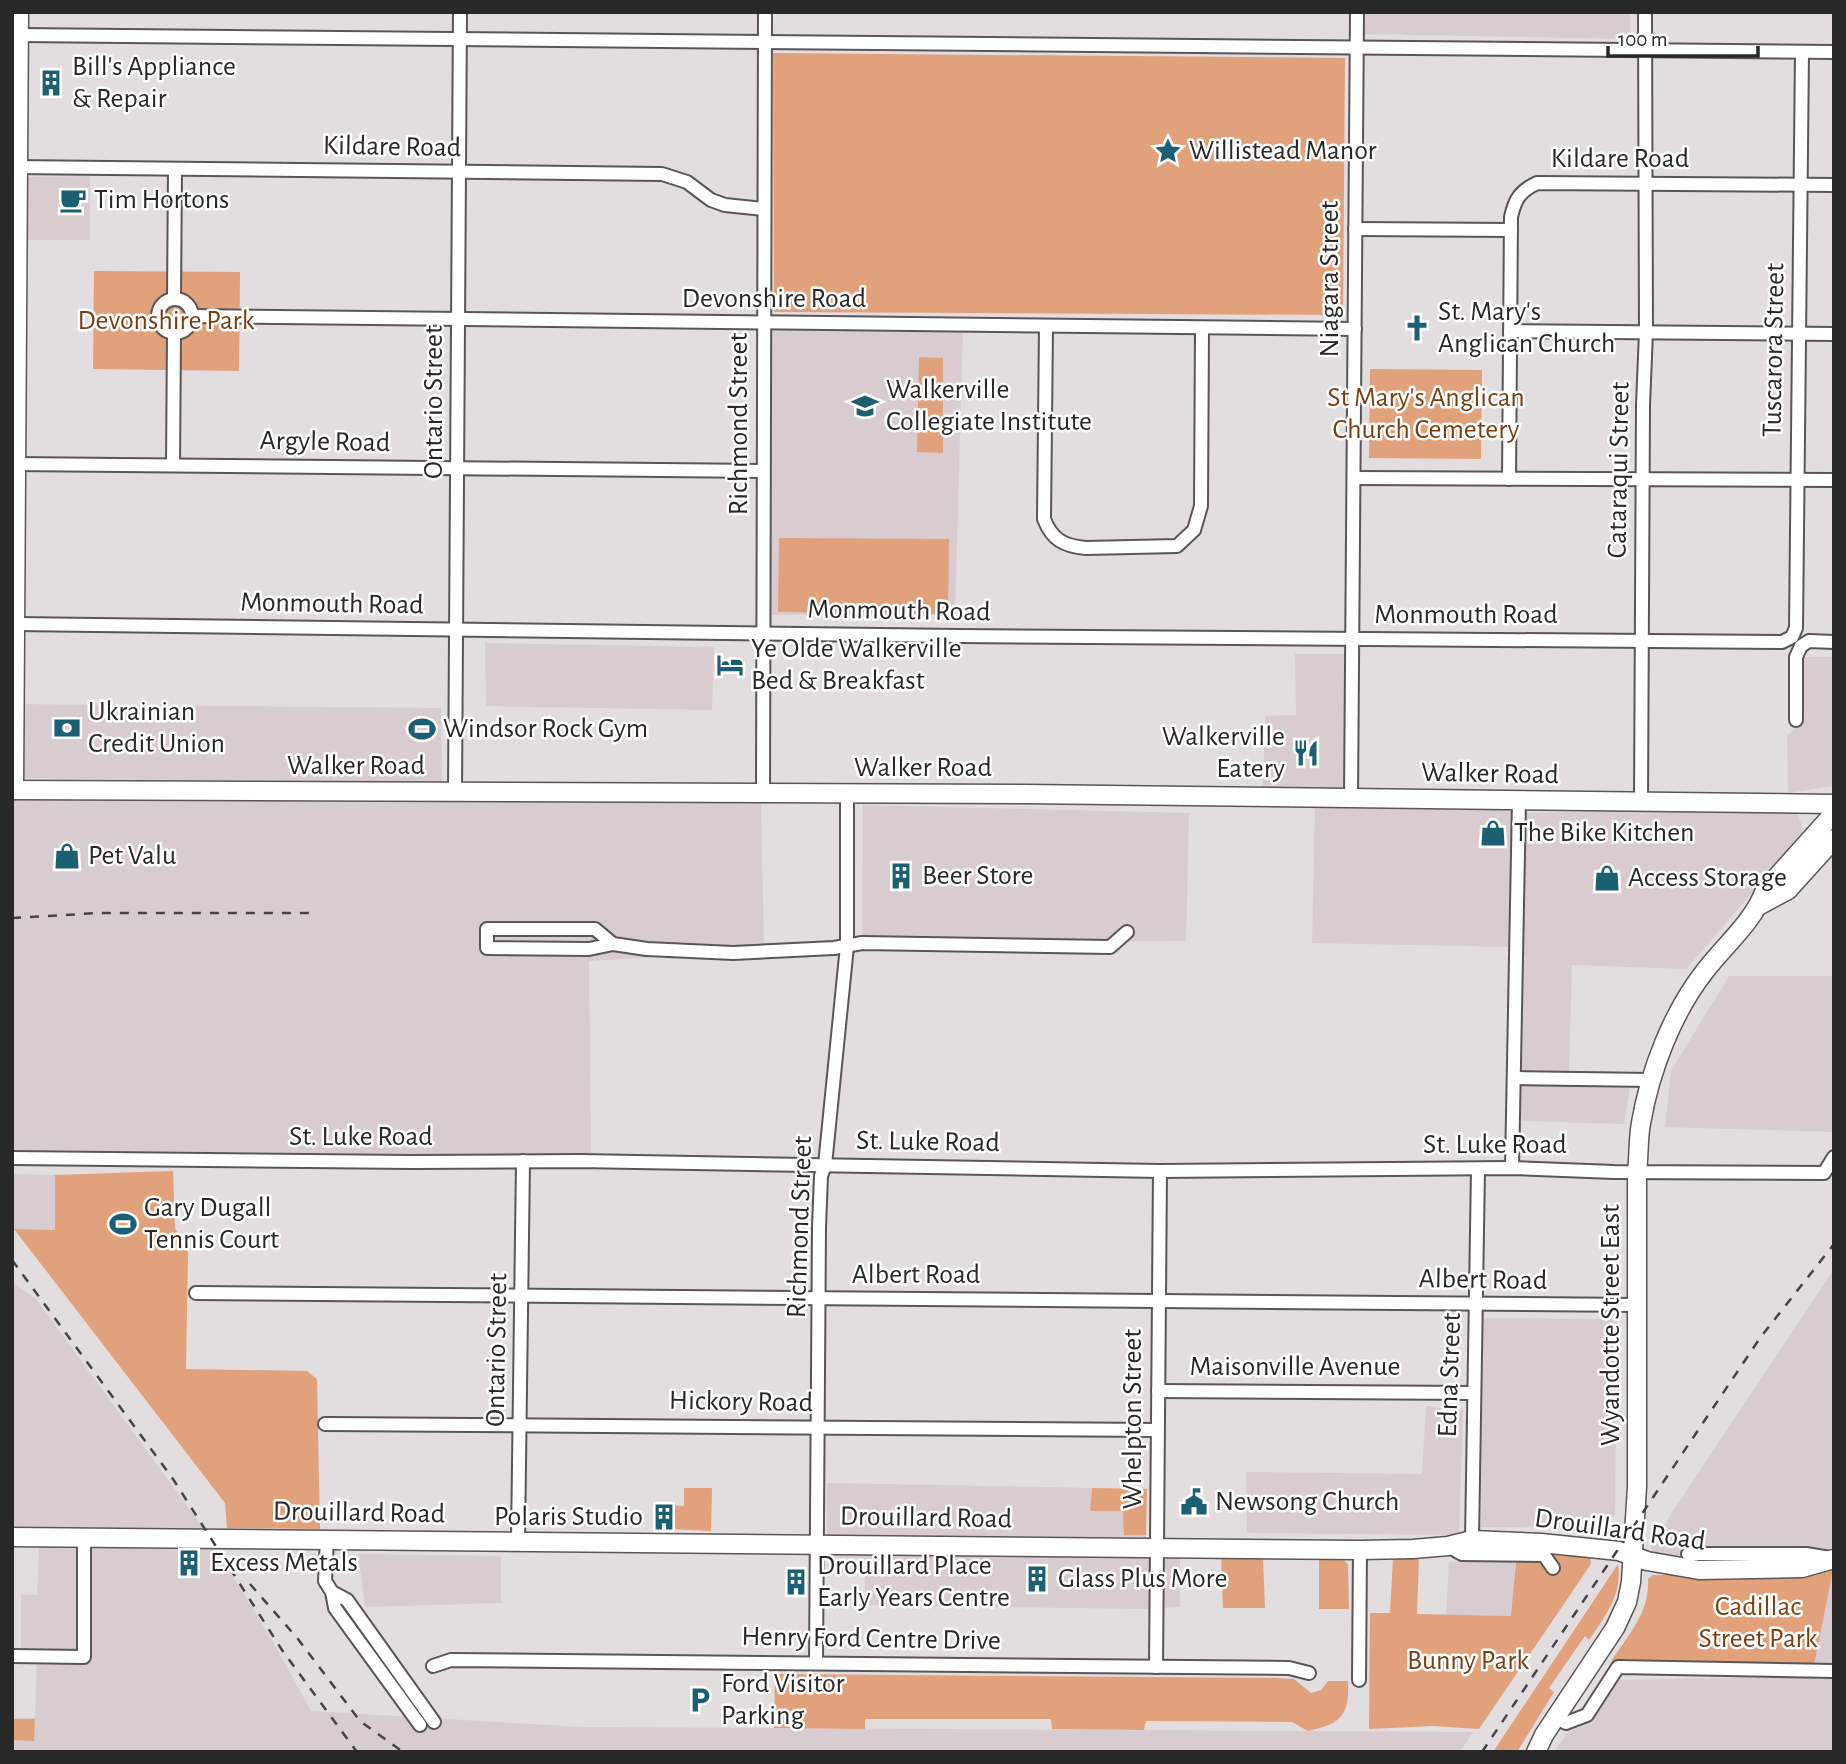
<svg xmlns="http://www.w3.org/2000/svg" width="1846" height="1764" font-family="'Alegreya Sans',sans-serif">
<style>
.built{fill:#d9ccd0}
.green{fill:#e1a17b}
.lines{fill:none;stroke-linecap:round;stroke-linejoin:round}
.street-casing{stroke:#5a5657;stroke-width:16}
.secondary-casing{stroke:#5a5657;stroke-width:21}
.street{stroke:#fff;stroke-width:12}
.secondary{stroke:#fff;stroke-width:18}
.rail{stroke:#454343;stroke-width:2.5;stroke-dasharray:9 9;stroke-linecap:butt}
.labels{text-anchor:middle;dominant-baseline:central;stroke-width:5;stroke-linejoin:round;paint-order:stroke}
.poi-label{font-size:28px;fill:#292828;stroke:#fff;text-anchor:start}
.street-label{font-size:28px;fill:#292828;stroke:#fff}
.park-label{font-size:28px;fill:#7b3e13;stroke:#fff}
</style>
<rect width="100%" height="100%" fill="#e2dddf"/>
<g class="built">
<polygon points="1358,12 1630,12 1630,39 1358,34"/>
<polygon points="90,176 90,240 27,240 26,177"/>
<polygon points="769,328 963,329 955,615 765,615"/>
<polygon points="485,643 714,647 712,710 486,706"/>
<polygon points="1295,654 1353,654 1351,789 1263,788 1265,716 1296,715"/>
<polygon points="1802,657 1834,657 1834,786 1788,793 1787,736 1805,720"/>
<polygon points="12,704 441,708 442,783 12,778"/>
<polygon points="175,797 761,803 764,951 589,961 591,1156 12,1150 12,800 88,800"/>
<polygon points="863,805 1189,813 1186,941 862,943"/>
<polygon points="1315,805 1505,808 1510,810 1513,816 1510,947 1312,943"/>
<polygon points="1691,809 1789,811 1798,815 1803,829 1801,837 1686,969 1572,965 1569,1071 1519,1071 1525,813"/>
<polygon points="1729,976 1834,976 1834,1132 1665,1127 1671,1071"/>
<polygon points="1523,1078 1631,1080 1624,1124 1523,1121 1519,1113 1518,1100"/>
<polygon points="12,1174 55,1175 55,1230 14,1229 12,1227"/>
<polygon points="1834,1269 1834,1559 1694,1560 1653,1552 1650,1546"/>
<polygon points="12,1282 36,1299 201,1525 272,1640 311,1711 582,1727 1473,1732 1460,1752 12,1752 12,1718 35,1718 37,1649 21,1648 21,1594 37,1595 40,1528 12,1526"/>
<polygon points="1483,1318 1617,1319 1615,1514 1602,1528 1481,1527"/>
<polygon points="1426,1406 1463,1411 1459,1535 1247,1533 1246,1472 1422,1474"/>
<polygon points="827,1483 1092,1488 1090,1511 1124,1511 1124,1535 1146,1535 1147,1558 1180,1559 1180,1607 1146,1609 865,1605 865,1558 827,1558"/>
<polygon points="358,1554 501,1556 501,1603 365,1607"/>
<polygon points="1515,1560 1512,1616 1446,1615 1449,1562"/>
<polygon points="1834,1565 1834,1671 1813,1671"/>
<polygon points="1834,1676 1834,1752 1554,1752 1568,1732 1592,1722 1619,1680"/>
</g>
<g class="green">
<polygon points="773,53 1345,58 1343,315 774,312"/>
<polygon points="94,271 240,272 239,371 93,369"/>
<polygon points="919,357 943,358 943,453 917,452"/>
<polygon points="1370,369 1482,370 1481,459 1369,458"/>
<polygon points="779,538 949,539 948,614 778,612"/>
<polygon points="173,1171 175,1228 188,1252 186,1369 307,1371 317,1379 320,1529 227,1528 225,1503 14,1229 55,1230 55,1175"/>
<polygon points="684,1488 712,1488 711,1531 670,1529 670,1505 684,1506"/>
<polygon points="1092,1488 1147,1489 1146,1535 1124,1535 1123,1511 1090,1511"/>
<polygon points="1517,1550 1590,1553 1591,1564 1479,1729 1432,1726 1369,1729 1370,1613 1390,1613 1393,1559 1419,1559 1417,1614 1511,1616"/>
<polygon points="1221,1557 1263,1558 1265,1608 1223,1608"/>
<polygon points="1319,1558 1341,1558 1348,1564 1349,1609 1319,1609"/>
<path d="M1618 1564C1623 1594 1605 1616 1589 1640L1585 1636 1549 1688 1554 1692 1517 1752H1493Z"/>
<path d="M1834 1565 1813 1671 1618 1667 1612 1660C1629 1634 1650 1612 1648 1579L1653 1575 1797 1576Z"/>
<path d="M775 1674 1275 1678 1294 1679 1311 1693 1321 1690 1328 1681H1348C1350 1716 1340 1724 1308 1731L1292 1722 1146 1721 1144 1730 1052 1729 1051 1719H865V1729L774 1728Z"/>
<polygon points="12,1719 35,1719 34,1741 12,1740"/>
</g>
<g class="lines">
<g class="street-casing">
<g id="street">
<polyline points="19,35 1834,52"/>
<polyline points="13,167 662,174 687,182 711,200 725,205 764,209"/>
<polyline points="1355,229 1511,230"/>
<circle cx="175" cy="316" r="17"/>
<polyline points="174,299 175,169"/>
<polyline points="192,316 1355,329"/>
<path d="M1046 326 1044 519C1052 540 1064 546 1086 548L1177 546 1194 530 1201 506 1202 328"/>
<polyline points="1510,331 1834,334"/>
<polyline points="12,464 763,471"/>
<polyline points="173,465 174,334"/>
<polyline points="1354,478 1834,480"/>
<path d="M1509 479 1511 217C1515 199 1520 191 1537 183L1834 185"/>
<polyline points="15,624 959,636 1782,642 1792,637 1796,628 1802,52"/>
<polyline points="1796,720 1796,657 1801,646 1809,641 1834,642"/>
<polyline points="455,793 460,12"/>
<polyline points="763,794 765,12"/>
<polyline points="1351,798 1357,12"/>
<polyline points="1641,802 1643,405 1646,332 1645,12"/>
<polyline points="613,944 595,929 487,929 487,948 589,949 613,944 647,949 733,953 834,948 862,943 1110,947 1127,932"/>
<polyline points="1515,1078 1651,1080"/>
<polyline points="12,1158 412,1162 579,1161 1160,1171 1512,1168 1614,1172 1824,1173 1834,1157"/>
<polyline points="1512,1168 1519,800"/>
<polyline points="196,1293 1636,1305"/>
<polyline points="1158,1391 1474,1393"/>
<polyline points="325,1424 1157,1430"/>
<polyline points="327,1539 325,1581 332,1592 335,1608 420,1725"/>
<polyline points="518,1540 523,1161"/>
<polyline points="1472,1540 1478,1169"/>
<polyline points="1448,1546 1462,1554 1544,1555 1553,1568"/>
<polyline points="1688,1554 1806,1554 1830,1558"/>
<polyline points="332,1592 347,1600 434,1722"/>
<polyline points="12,1656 84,1657 84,1537"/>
<polyline points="816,1663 819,1227 821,1176 825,1165 847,946 847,794"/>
<polyline points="433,1666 451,1660 1289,1668 1309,1673"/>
<polyline points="1156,1667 1160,1171"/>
<polyline points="1359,1680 1360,1550"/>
<polyline points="1555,1717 1566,1723 1587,1715 1618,1667 1834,1671"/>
</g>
</g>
<g class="secondary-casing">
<g id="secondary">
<polyline points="12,790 1025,794 1834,804"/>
<polyline points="14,790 19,12"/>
<polyline points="1760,905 1788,890 1834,839"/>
<polyline points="12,1537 1360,1550 1413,1549 1448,1546 1472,1540 1541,1543 1619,1551 1647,1561 1699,1570 1802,1568 1834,1559"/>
<path d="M1536 1752 1544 1735 1615 1628 1627 1602 1631 1582 1637 1487V1172C1639 1156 1638 1139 1641 1123 1650 1071 1672 1013 1705 971 1725 945 1754 921 1765 890L1834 813"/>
</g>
</g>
<use href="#street" class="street"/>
<use href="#secondary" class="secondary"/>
<g class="rail">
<polyline points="12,918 99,913 312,913"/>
<polyline points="12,1260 173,1479 282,1650 357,1752"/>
<polyline points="250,1584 298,1639 360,1721 403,1752"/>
<polyline points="1482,1752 1760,1338 1834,1244"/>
</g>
</g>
<defs>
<g id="building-bare" transform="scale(2.1)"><path d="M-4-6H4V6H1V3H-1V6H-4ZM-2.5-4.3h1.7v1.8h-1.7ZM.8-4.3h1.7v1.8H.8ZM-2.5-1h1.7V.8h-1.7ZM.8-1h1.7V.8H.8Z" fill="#1b6072" stroke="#fff" stroke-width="2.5" paint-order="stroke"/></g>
<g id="sight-bare" transform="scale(2.1)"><path d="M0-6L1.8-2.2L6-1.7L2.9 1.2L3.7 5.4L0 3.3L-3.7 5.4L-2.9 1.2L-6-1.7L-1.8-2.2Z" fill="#1b6072" stroke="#fff" stroke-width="2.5" paint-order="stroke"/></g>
<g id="cafe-bare" transform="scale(2.1)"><path d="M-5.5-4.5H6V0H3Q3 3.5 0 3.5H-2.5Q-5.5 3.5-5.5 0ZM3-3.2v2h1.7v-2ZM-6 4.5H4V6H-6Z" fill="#1b6072" stroke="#fff" stroke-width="2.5" paint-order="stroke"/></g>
<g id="church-bare" transform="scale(2.1)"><path d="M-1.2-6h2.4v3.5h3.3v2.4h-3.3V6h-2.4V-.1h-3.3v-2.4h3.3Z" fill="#1b6072" stroke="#fff" stroke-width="2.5" paint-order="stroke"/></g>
<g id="school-bare" transform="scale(2.1)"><path d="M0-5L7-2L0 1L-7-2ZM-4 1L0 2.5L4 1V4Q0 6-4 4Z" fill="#1b6072" stroke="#fff" stroke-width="2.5" paint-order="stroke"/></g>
<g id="hotel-bare" transform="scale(2.1)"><path d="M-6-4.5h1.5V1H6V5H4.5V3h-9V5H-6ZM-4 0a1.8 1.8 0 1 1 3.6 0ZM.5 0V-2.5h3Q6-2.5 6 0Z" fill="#1b6072" stroke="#fff" stroke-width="2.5" paint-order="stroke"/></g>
<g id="bank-bare" transform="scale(2.1)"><path d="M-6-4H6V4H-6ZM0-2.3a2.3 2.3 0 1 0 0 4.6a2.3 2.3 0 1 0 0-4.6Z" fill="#1b6072" stroke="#fff" stroke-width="2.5" paint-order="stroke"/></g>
<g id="stadium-bare" transform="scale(2.1)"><path d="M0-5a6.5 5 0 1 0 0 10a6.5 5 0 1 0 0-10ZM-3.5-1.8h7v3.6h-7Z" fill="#1b6072" stroke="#fff" stroke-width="2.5" paint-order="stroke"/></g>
<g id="restaurant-bare" transform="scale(2.1)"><path d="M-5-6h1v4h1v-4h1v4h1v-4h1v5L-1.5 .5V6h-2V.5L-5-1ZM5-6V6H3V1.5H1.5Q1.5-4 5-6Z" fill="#1b6072" stroke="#fff" stroke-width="2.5" paint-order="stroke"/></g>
<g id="shop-bare" transform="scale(2.1)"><path d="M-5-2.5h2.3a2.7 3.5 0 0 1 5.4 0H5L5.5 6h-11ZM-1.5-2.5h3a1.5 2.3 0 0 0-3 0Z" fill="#1b6072" stroke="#fff" stroke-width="2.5" paint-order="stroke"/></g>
<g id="civic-bare" transform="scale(2.1)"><path d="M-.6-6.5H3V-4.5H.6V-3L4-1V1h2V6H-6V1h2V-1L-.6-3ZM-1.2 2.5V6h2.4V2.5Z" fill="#1b6072" stroke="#fff" stroke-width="2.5" paint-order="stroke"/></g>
<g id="parking-bare" transform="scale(2.1)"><path d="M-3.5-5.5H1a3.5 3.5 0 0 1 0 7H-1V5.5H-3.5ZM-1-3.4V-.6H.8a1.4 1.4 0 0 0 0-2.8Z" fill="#1b6072" stroke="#fff" stroke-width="2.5" paint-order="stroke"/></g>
</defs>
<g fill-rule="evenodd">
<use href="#building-bare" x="51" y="83"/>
<use href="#sight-bare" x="1168" y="151"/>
<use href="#cafe-bare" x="73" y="200"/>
<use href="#church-bare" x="1417" y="328"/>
<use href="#school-bare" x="865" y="406"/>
<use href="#hotel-bare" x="730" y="665"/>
<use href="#bank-bare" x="67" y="728"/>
<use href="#stadium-bare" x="422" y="729"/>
<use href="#restaurant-bare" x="1306" y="753"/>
<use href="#shop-bare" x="1493" y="833"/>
<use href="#shop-bare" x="67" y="856"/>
<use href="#building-bare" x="901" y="876"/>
<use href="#shop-bare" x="1607" y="878"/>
<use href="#stadium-bare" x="123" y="1224"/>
<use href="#civic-bare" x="1194" y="1502"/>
<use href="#building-bare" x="664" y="1517"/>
<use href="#building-bare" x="189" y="1563"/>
<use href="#building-bare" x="1037" y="1579"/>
<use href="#building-bare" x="796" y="1582"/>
<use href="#parking-bare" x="700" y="1700"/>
</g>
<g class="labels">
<g class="poi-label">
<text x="72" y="67">Bill's Appliance<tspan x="72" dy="32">&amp; Repair</tspan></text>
<text x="1189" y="151">Willistead Manor</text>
<text x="94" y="200">Tim Hortons</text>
<text x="1438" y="312">St. Mary's<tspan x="1438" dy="32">Anglican Church</tspan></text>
<text x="886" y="390">Walkerville<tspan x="886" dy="32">Collegiate Institute</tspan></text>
<text x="751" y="649">Ye Olde Walkerville<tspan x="751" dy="32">Bed &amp; Breakfast</tspan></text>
<text x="88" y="712">Ukrainian<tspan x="88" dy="32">Credit Union</tspan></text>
<text x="443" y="729">Windsor Rock Gym</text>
<text x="1285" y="737" text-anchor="end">Walkerville<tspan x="1285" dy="32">Eatery</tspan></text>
<text x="1514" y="833">The Bike Kitchen</text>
<text x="88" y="856">Pet Valu</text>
<text x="922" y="876">Beer Store</text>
<text x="1628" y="878">Access Storage</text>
<text x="144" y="1208">Gary Dugall<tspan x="144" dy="32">Tennis Court</tspan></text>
<text x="1215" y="1502">Newsong Church</text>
<text x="643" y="1517" text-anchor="end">Polaris Studio</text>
<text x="210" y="1563">Excess Metals</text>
<text x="817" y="1566">Drouillard Place<tspan x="817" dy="32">Early Years Centre</tspan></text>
<text x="1058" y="1579">Glass Plus More</text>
<text x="721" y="1684">Ford Visitor<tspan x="721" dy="32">Parking</tspan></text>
</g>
<g class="street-label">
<text transform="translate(392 147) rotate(1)">Kildare Road</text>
<text x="1620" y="159">Kildare Road</text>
<text transform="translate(1330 279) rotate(-90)">Niagara Street</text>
<text x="774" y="299">Devonshire Road</text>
<text transform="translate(1774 350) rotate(-89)">Tuscarora Street</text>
<text transform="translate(434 402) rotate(-90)">Ontario Street</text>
<text transform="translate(739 424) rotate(-90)">Richmond Street</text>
<text transform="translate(325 442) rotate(1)">Argyle Road</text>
<text transform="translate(1619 470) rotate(-89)">Cataraqui Street</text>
<text transform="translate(332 604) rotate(1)">Monmouth Road</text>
<text transform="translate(899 611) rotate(1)">Monmouth Road</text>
<text x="1466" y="615">Monmouth Road</text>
<text x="356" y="766">Walker Road</text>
<text x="923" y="768">Walker Road</text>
<text transform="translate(1490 774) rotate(1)">Walker Road</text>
<text x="361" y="1137">St. Luke Road</text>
<text transform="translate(928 1142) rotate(1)">St. Luke Road</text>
<text x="1495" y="1145">St. Luke Road</text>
<text transform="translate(800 1227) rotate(-88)">Richmond Street</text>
<text x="916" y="1275">Albert Road</text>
<text transform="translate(1483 1280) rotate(1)">Albert Road</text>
<text transform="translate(1611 1325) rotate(-90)">Wyandotte Street East</text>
<text transform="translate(497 1350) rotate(-89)">Ontario Street</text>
<text x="1295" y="1367">Maisonville Avenue</text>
<text transform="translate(1450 1375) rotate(-88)">Edna Street</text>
<text transform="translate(741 1402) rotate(1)">Hickory Road</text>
<text transform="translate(1133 1419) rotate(-90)">Whelpton Street</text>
<text transform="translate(359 1513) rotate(1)">Drouillard Road</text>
<text transform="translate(926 1518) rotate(1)">Drouillard Road</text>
<text transform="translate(1620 1530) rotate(8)">Drouillard Road</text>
<text transform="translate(871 1639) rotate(1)">Henry Ford Centre Drive</text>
</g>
<g class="park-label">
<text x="166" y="321">Devonshire Park</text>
<text x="1426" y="398">St Mary's Anglican<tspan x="1426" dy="32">Church Cemetery</tspan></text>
<text x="1758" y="1607">Cadillac<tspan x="1758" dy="32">Street Park</tspan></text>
<text x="1468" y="1661">Bunny Park</text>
</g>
</g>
<rect width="1846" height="1764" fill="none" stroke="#292828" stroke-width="28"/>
<path d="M1608 46v10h150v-10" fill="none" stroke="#292828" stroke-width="3.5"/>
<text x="1618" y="46" font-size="21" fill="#292828" stroke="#ffffff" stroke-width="5" paint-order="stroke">100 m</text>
</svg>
